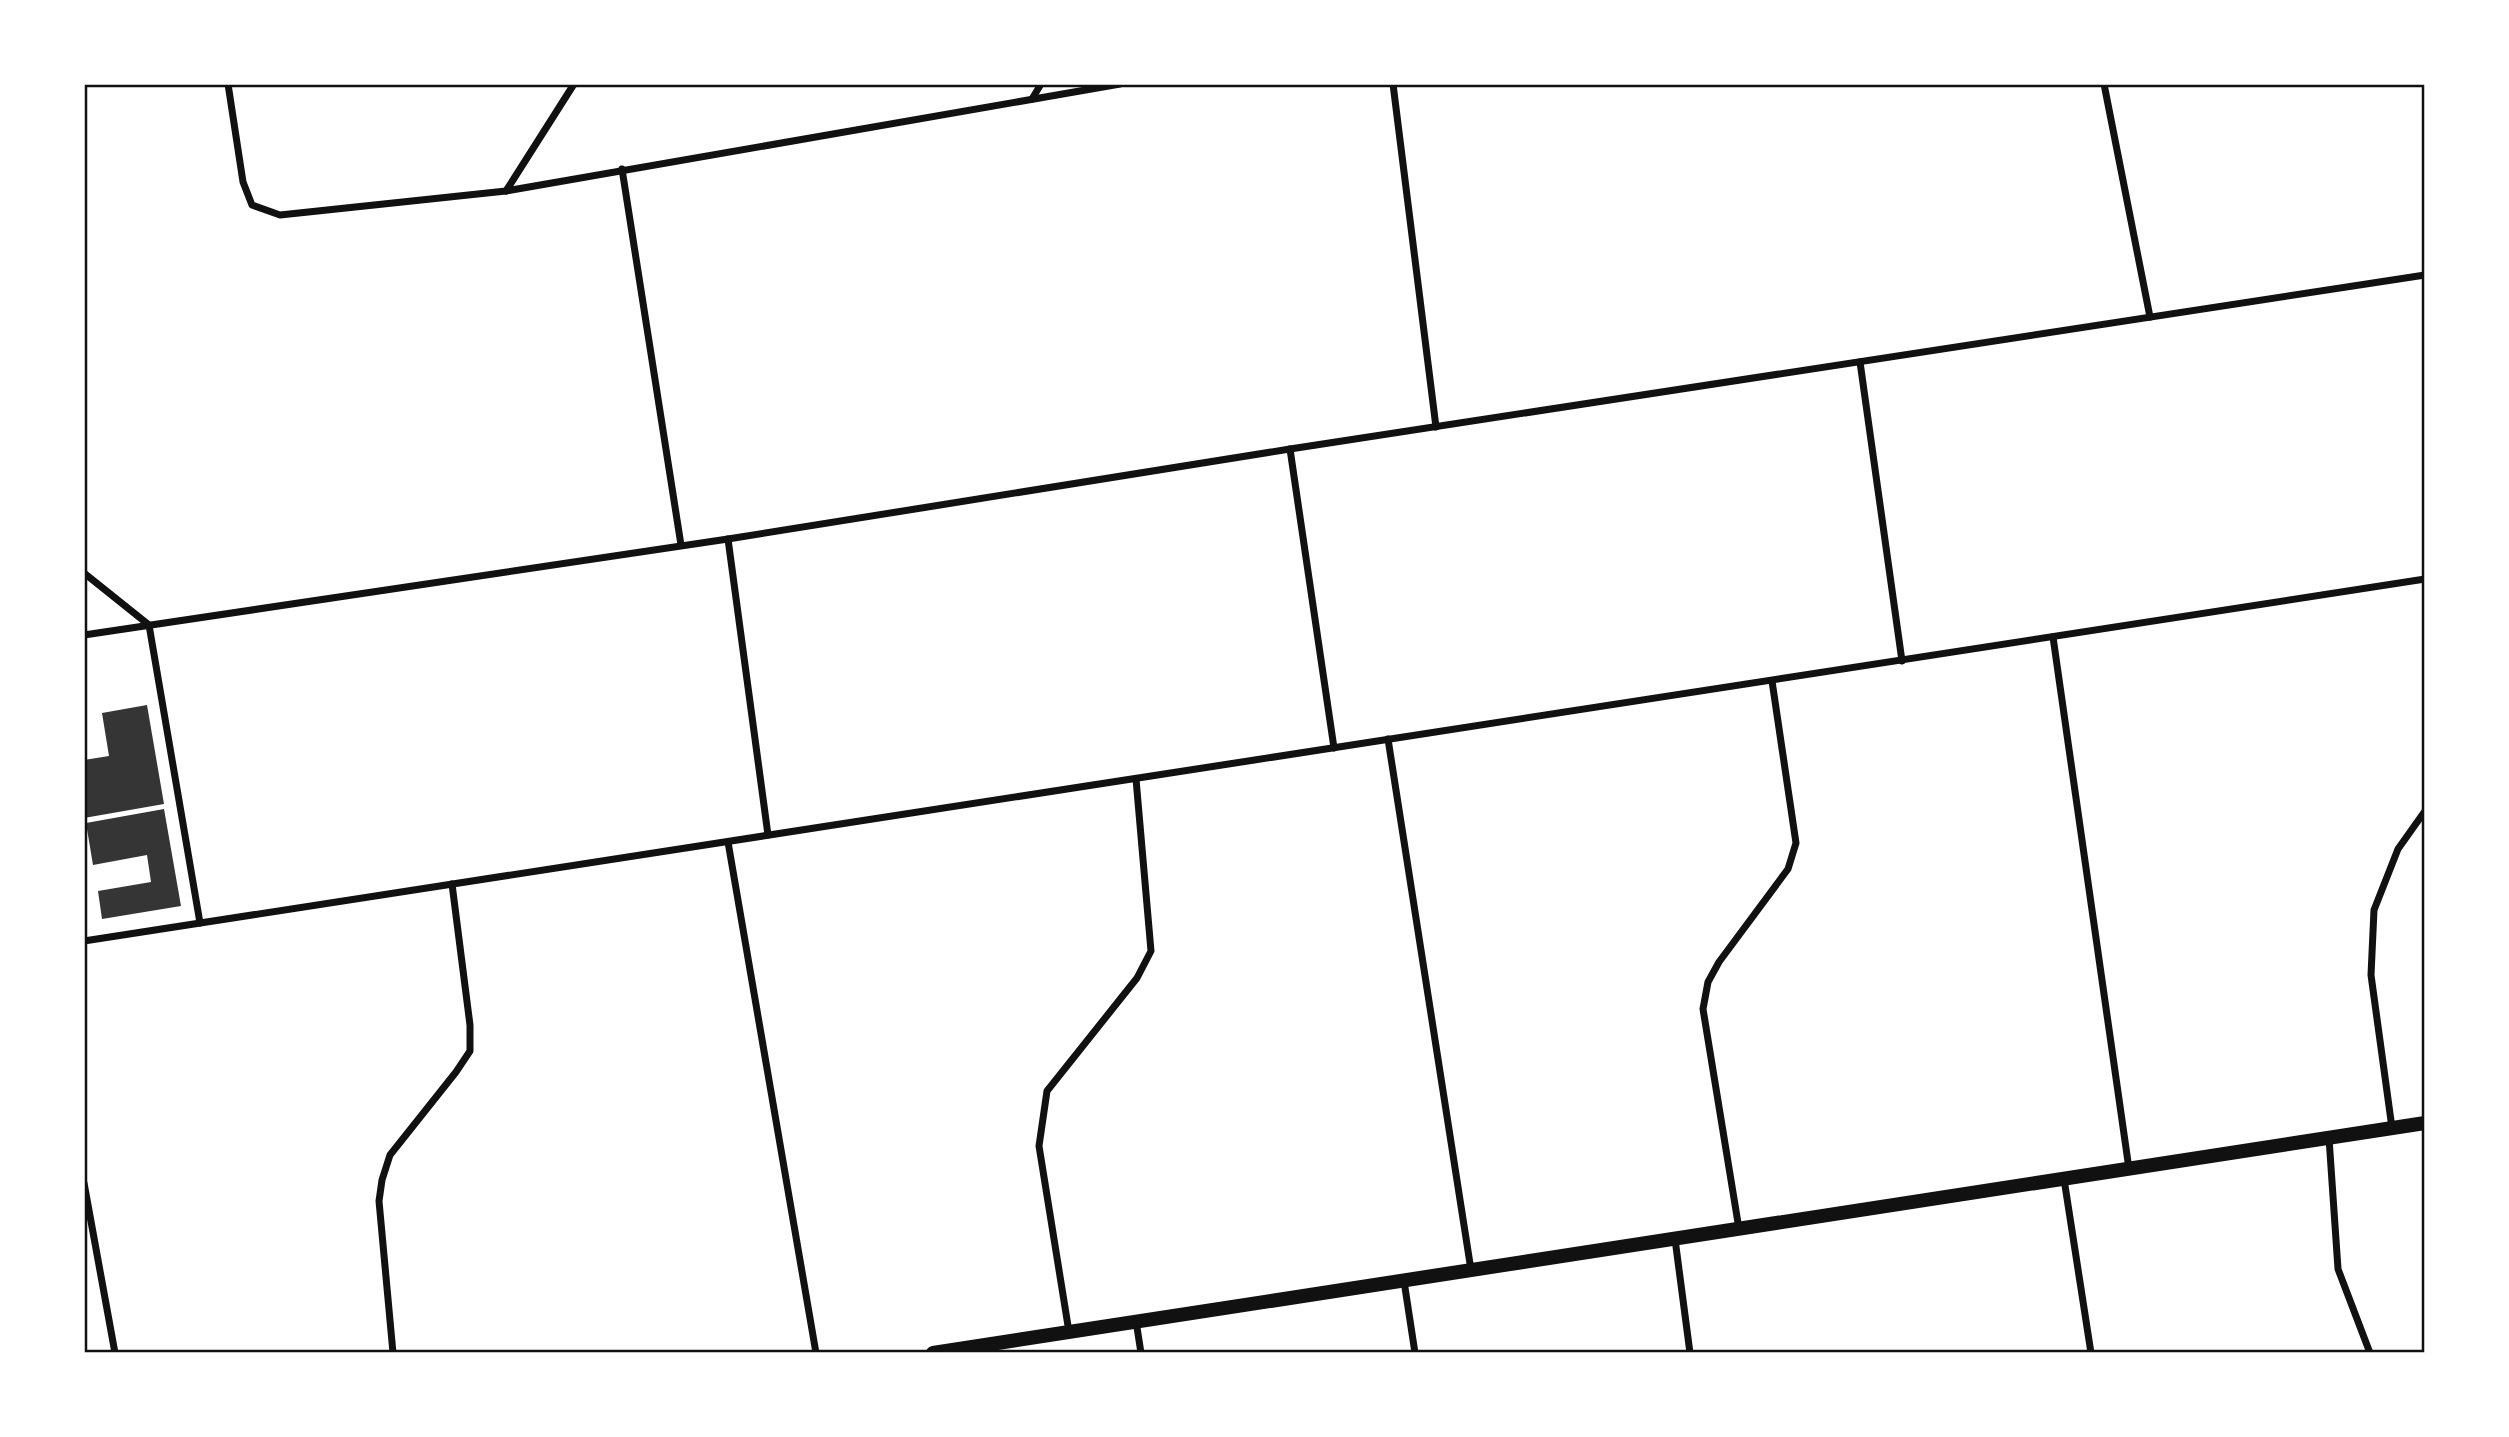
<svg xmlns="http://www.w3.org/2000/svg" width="2509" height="1437" font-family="Arial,sans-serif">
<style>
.building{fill:#353535}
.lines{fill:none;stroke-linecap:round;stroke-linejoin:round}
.minor{stroke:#111;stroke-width:7}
.secondary{stroke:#111;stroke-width:14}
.neatline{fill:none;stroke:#111;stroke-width:2.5}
</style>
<rect width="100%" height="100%" fill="#fff"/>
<g class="building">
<polygon points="147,705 164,804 84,818 84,760 109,756 102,713"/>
<polygon points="164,809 181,906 102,919 98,891 151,882 147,855 93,865 86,823"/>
</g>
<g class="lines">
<g class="minor">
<polyline points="228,84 243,182 252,205 280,215 506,191 1120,84"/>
<polyline points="1393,84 1436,427"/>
<polyline points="2104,84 2150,317"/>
<polyline points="1032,99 1041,84"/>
<polyline points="622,169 681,545"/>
<polyline points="506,191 574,84"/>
<polyline points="1860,362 1902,661"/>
<polyline points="1290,449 1334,748"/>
<polyline points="728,539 768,835"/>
<polyline points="84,573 149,625 200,923"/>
<polyline points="84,635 728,539 1290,449 2425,275"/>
<polyline points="2053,637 2129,1169"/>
<polyline points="1388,739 1471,1270"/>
<polyline points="728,842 816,1353"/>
<polyline points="84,941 2425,579"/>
<polyline points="2392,1128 2371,975 2374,910 2398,849 2425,811"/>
<polyline points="2329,1138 2338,1269 2370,1353"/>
<polyline points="2064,1179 2091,1353"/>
<polyline points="84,1183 115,1353"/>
<polyline points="1739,1229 1703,1009 1708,982 1719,962 1788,869 1796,843 1772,681"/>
<polyline points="1675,1239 1690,1353"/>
<polyline points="1404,1281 1415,1353"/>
<polyline points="1136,1321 1141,1353"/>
<polyline points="1069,1332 1039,1146 1047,1091 1137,978 1151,951 1136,779"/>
<polyline points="393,1353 379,1201 382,1180 390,1155 456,1072 470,1051 470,1025 452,884"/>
</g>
<polyline class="secondary" points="933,1353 2425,1123"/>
</g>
<rect width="2509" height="1437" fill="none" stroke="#ffffff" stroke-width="172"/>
<rect x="86" y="86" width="2337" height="1265" class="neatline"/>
</svg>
